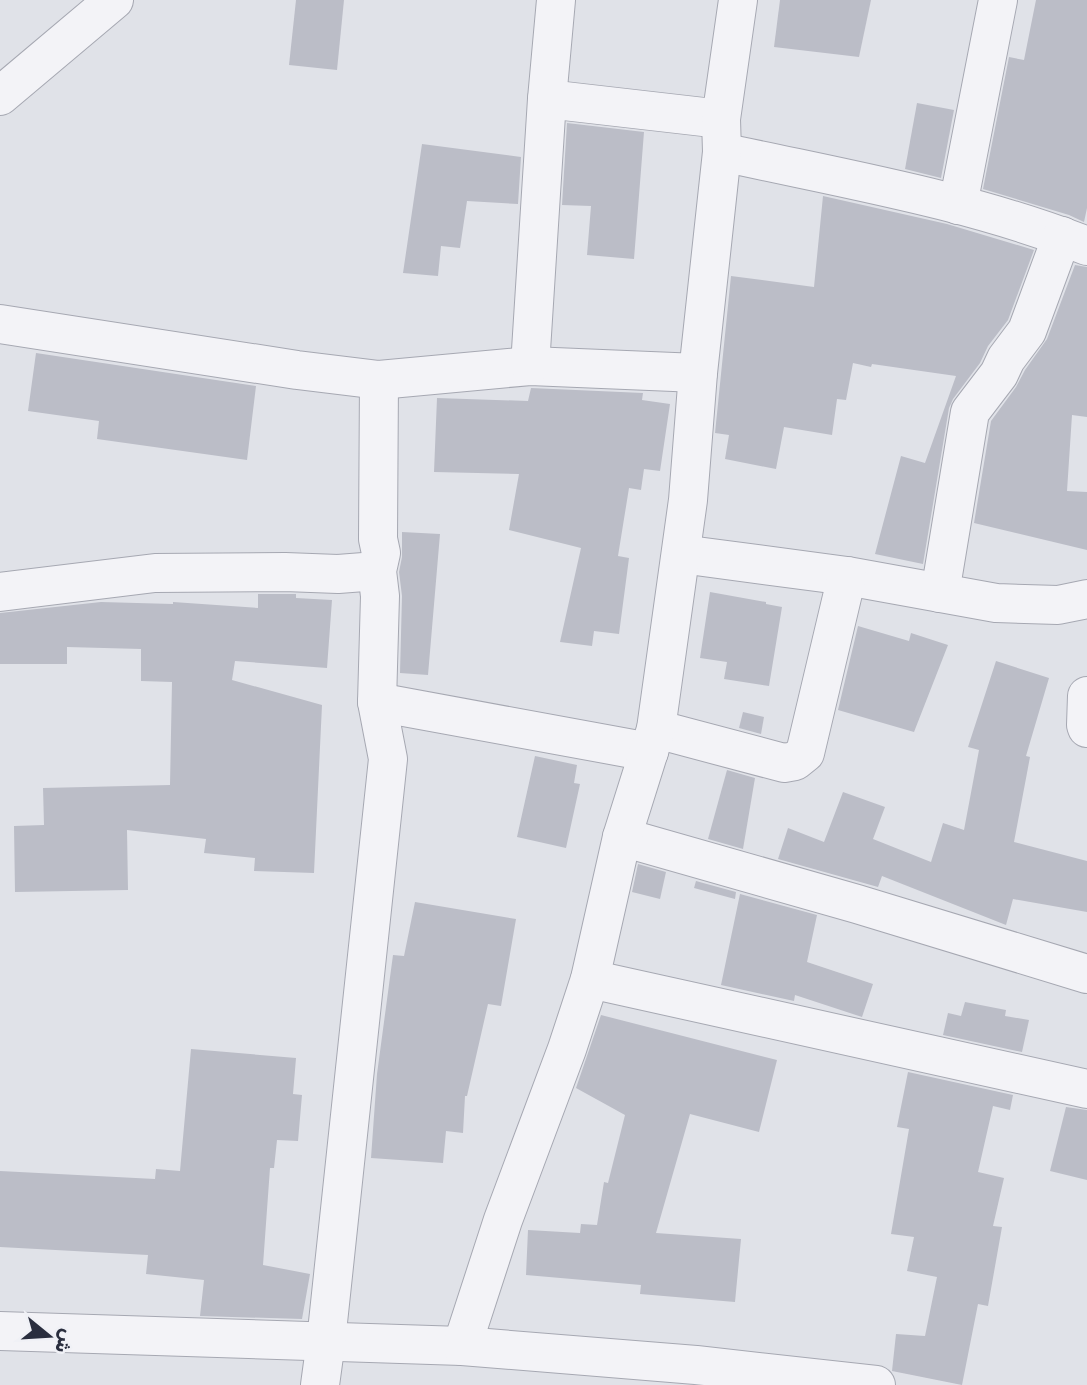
<svg xmlns="http://www.w3.org/2000/svg" width="1087" height="1385" font-family="Rubik,'Noto Sans Arabic',sans-serif">
<style>
.building{fill:#bbbdc7}
.lines{fill:none;stroke-linecap:round;stroke-linejoin:round}
.street-casing{stroke:#a6a8b2;stroke-width:40}
.street{stroke:#f3f3f7;stroke-width:38}
</style>
<rect width="100%" height="100%" fill="#e0e2e8"/>
<g class="building">
<polygon points="296,0 344,0 337,70 289,65"/>
<polygon points="780,0 871,0 859,57 774,47"/>
<polygon points="1036,0 1087,0 1087,208 1084,222 1069,215 983,189 1009,57 1024,60"/>
<polygon points="917,103 954,110 941,178 905,169"/>
<polygon points="567,123 644,132 634,259 587,255 591,206 562,205"/>
<polygon points="422,144 521,157 518,204 467,201 460,248 441,246 438,276 403,273"/>
<polygon points="823,196 947,224 1034,250 1008,320 988,346 980,363 953,399 949,408 923,564 875,554 901,456 925,463 956,376 872,364 871,367 853,363 846,400 837,399 832,435 784,427 776,469 725,459 729,435 715,433 731,276 814,287"/>
<polygon points="1075,265 1087,267 1087,417 1072,415 1067,491 1087,492 1087,550 974,523 991,421 1016,387 1025,370 1047,339"/>
<polygon points="36,353 256,386 247,460 97,439 99,421 28,411"/>
<polygon points="531,388 643,393 642,400 670,404 660,471 644,469 641,490 629,488 618,556 629,558 619,634 594,631 592,646 560,642 581,548 509,530 519,474 434,472 437,398 528,401"/>
<polygon points="402,532 440,534 428,675 400,673 402,596 399,572 402,557"/>
<polygon points="710,592 766,602 766,604 782,607 769,686 724,679 727,662 700,658"/>
<polygon points="258,594 296,594 296,598 332,600 327,668 235,661 232,680 322,705 314,873 254,871 255,858 204,853 206,839 127,830 128,890 15,892 14,826 44,825 43,788 170,785 172,682 141,681 141,649 67,647 67,664 0,664 0,613 101,602 173,604 173,602 258,608"/>
<polygon points="858,626 909,641 911,633 948,645 914,732 838,710"/>
<polygon points="996,661 1049,678 1026,756 1030,757 1014,842 1087,861 1087,912 1013,899 1006,925 882,876 878,887 778,859 788,828 824,842 843,792 885,807 873,839 931,862 943,823 964,830 979,750 968,747"/>
<polygon points="743,712 764,717 761,734 739,728"/>
<polygon points="535,756 577,765 574,783 580,784 566,848 517,837"/>
<polygon points="727,770 755,778 743,849 708,839"/>
<polygon points="638,864 666,872 660,899 632,892"/>
<polygon points="696,881 736,892 735,899 694,888"/>
<polygon points="740,894 817,915 807,962 873,984 862,1017 795,995 794,1001 721,985"/>
<polygon points="415,902 516,919 501,1006 488,1004 467,1096 465,1096 463,1133 446,1131 443,1163 371,1158 377,1074 393,955 404,956"/>
<polygon points="965,1002 1006,1010 1005,1016 1029,1020 1022,1052 943,1035 948,1013 961,1016"/>
<polygon points="601,1015 777,1060 759,1132 690,1114 656,1233 741,1239 735,1302 640,1294 641,1285 526,1275 528,1230 580,1233 581,1224 597,1225 604,1182 608,1183 625,1115 576,1088"/>
<polygon points="191,1049 296,1058 293,1094 302,1095 298,1141 277,1140 274,1168 270,1168 263,1265 310,1274 302,1319 200,1316 204,1280 146,1274 148,1255 0,1247 0,1171 155,1179 156,1169 180,1171"/>
<polygon points="908,1072 1013,1095 1010,1110 993,1106 978,1172 1004,1178 993,1226 1002,1227 988,1306 978,1304 962,1385 892,1371 896,1334 925,1336 937,1277 907,1271 914,1237 891,1234 909,1129 897,1127"/>
<polygon points="1066,1107 1087,1110 1087,1180 1050,1171"/>
</g>
<g class="lines">
<g class="street-casing">
<g id="street">
<polyline points="0,96 114,0"/>
<polyline points="547,99 721,119"/>
<path d="M722 152C844 179 970 200 1087 246"/>
<polyline points="958,205 998,0"/>
<polyline points="0,324 297,370 379,380 530,366 698,373"/>
<polyline points="530,366 547,99 556,0"/>
<polyline points="681,554 847,576 996,603 1058,605 1087,599"/>
<polyline points="0,592 155,573 285,572 338,574 377,571"/>
<polyline points="940,593 970,412 999,374 1006,359 1027,331 1062,236"/>
<polyline points="1087,696 1086,725 1087,728"/>
<polyline points="377,702 649,752"/>
<polyline points="656,729 784,763 795,761 805,753 847,576"/>
<polyline points="622,837 857,904 1087,974"/>
<polyline points="590,979 1087,1089"/>
<polyline points="0,1331 462,1346 696,1365 876,1385"/>
<polyline points="462,1346 503,1220 567,1049 590,979 622,837 656,729 688,500 698,373 722,152 721,119 738,0"/>
<polyline points="320,1385 326,1341 388,759 377,702 380,596 377,571 381,553 378,539 379,380"/>
</g>
</g>
<use href="#street" class="street"/>
</g>
<g transform="translate(49 1336) rotate(108)" stroke="#f0f1f6" stroke-width="5" paint-order="stroke">
<path d="M0-5L12 26L0 18L-12 26Z" fill="#2a2e3e"/>
<text y="-10" font-size="19" font-weight="bold" text-anchor="middle" fill="#2a2e3e">ش</text>
</g>
</svg>
